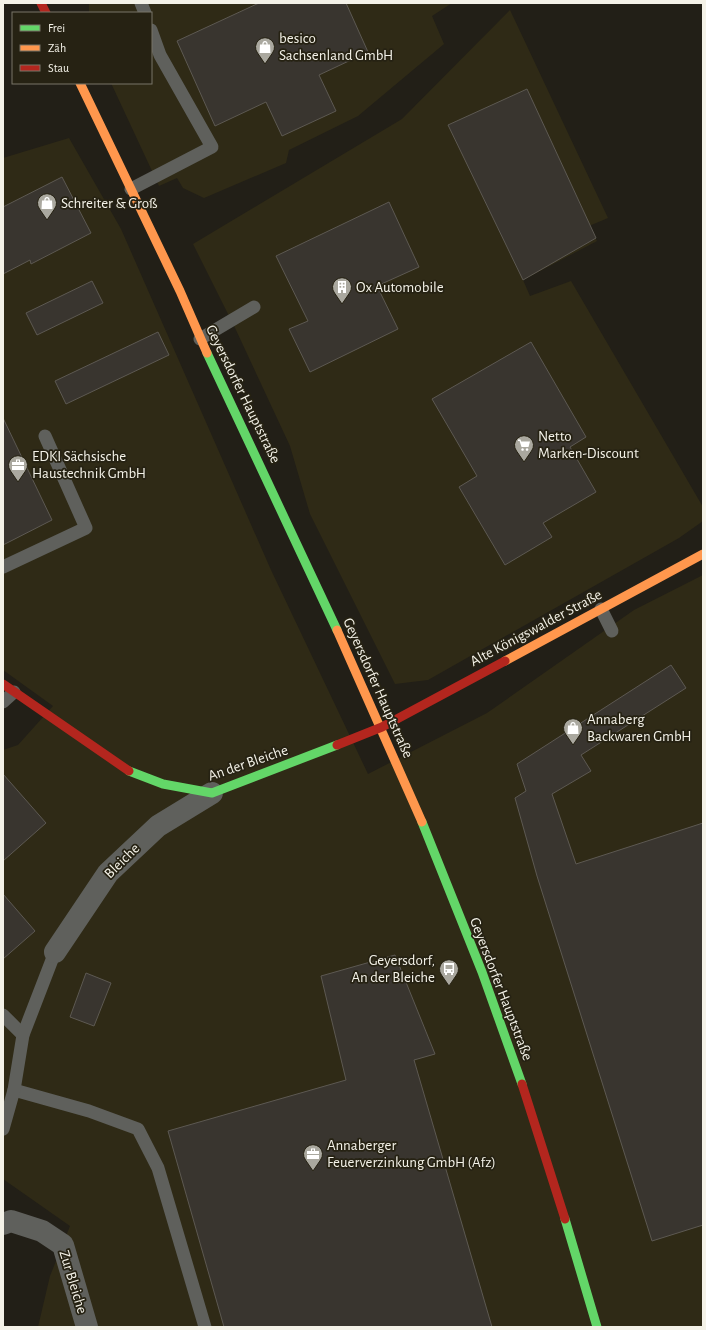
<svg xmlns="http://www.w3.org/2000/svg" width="706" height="1330" font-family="'Alegreya Sans',sans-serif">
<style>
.built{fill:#2f2a16}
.building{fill:#39352f;stroke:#5d5952}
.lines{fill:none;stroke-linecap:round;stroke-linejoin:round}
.lane{stroke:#5f605c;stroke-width:13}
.street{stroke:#5f605c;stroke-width:22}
.fast{stroke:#63d668;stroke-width:9}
.slow{stroke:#ff974d;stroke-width:9}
.jam{stroke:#b3261e;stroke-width:9}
.labels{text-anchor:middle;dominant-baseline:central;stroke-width:3.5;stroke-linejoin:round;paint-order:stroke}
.poi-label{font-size:15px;fill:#f4f2e8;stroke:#262213;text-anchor:start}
.street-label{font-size:15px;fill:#f4f2e8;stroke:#262213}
</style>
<rect width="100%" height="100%" fill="#221f17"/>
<g class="built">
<polygon points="89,3 452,3 432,16 444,44 358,116 289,150 286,163 204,198 183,188 177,178 159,186 111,83 151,83 151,13 89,13"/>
<polygon points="510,10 608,218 589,226 597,241 523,280 530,296 571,281 703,507 703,521 679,538 428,680 395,684 310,514 290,446 236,330 193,244 402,119"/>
<polygon points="69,138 121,229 271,570 368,774 487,713 634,610 703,575 703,1327 38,1327 50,1276 70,1226 3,1179 3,750 18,745 53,706 3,670 3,158"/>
</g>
<g class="building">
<polygon points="259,3 346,3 368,52 319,75 336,111 282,136 266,102 215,126 177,41"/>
<polygon points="527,89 596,238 523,280 448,125"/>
<polygon points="62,177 91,233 31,264 30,260 3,274 3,207"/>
<polygon points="389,202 419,267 377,286 398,329 310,372 289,329 308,321 276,256"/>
<polygon points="92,281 103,303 37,335 26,313"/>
<polygon points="158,332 169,355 66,404 55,381"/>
<polygon points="531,342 586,437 570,447 596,492 543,523 552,537 505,565 459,487 477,476 432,399"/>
<polygon points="3,418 52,520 3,545"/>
<polygon points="671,665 686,688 581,755 591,771 552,794 576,864 703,823 703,1225 652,1241 537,876 515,798 526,791 517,764"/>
<polygon points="3,774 46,823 3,861"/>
<polygon points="3,894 35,931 3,959"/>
<polygon points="395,955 435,1054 414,1060 492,1327 224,1327 168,1131 346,1080 321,976"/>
<polygon points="86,973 111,983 94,1026 70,1017"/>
</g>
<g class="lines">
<g class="lane">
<polyline points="141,3 145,13"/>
<polyline points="131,189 212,147 160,55 151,30"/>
<polyline points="200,339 254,307"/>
<polyline points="3,567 86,528 45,436"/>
<polyline points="601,609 612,631"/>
<polyline points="3,702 14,692"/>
<polyline points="3,1015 23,1035"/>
<polyline points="14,1090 89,1111 138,1129 158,1168 205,1327"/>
<polyline points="3,1129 14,1090 23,1035 55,952"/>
</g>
<g class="street">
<polyline points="55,952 108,873 158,826 212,793"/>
<polyline points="3,1224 11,1221 42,1231 63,1245 87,1327"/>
</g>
<g class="fast">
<polyline points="207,353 337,630"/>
<polyline points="129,771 163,784 212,793 337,745"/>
<polyline points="422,822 482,972 522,1084"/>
<polyline points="565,1219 597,1327"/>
</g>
<g class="slow">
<polyline points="80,83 180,291 207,353"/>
<polyline points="337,630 422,822"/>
<polyline points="505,661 703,554"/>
</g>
<g class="jam">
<polyline points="41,3 46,13"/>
<polyline points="3,684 129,771"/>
<polyline points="337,745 382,727 505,661"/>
<polyline points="522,1084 565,1219"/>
</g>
</g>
<defs>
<g id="shop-pin" transform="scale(1)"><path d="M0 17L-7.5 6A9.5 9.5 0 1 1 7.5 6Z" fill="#aaa89f" stroke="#262213"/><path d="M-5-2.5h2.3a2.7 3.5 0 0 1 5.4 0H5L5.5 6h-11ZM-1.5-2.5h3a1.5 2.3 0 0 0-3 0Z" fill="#fff"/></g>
<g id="building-pin" transform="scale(1)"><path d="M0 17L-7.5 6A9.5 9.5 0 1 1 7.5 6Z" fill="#aaa89f" stroke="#262213"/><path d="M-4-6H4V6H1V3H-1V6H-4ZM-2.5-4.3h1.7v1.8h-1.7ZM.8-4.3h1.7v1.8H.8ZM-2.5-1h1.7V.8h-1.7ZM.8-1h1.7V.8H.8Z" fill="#fff"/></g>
<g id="supermarket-pin" transform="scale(1)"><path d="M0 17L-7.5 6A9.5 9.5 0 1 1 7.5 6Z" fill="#aaa89f" stroke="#262213"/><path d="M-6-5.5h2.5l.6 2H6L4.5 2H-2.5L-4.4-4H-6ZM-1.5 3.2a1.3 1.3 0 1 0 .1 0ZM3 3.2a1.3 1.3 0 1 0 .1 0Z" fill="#fff"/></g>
<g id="office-pin" transform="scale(1)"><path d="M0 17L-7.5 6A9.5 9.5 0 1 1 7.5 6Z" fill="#aaa89f" stroke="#262213"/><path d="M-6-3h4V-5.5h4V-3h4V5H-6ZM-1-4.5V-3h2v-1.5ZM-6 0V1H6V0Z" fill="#fff"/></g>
<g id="bus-pin" transform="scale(1)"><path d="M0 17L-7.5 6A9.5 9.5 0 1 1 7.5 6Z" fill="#aaa89f" stroke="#262213"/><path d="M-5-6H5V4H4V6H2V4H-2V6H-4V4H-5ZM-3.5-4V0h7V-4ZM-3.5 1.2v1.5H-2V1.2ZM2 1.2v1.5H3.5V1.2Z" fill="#fff"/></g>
</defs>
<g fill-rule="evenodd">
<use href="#shop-pin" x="265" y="47"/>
<use href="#shop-pin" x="47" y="203"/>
<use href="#building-pin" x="342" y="287"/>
<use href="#supermarket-pin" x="524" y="445"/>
<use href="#office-pin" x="18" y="465"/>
<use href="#shop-pin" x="573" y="728"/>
<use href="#bus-pin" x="449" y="969"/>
<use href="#office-pin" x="313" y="1154"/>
</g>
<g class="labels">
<g class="poi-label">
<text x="279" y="38">besico<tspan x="279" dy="17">Sachsenland GmbH</tspan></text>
<text x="61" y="203">Schreiter &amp; Groß</text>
<text x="356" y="287">Ox Automobile</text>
<text x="538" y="436">Netto<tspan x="538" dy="17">Marken-Discount</tspan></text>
<text x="32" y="456">EDKI Sächsische<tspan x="32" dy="17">Haustechnik GmbH</tspan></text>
<text x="587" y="719">Annaberg<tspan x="587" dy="17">Backwaren GmbH</tspan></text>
<text x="435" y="960" text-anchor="end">Geyersdorf,<tspan x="435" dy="17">An der Bleiche</tspan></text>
<text x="327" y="1145">Annaberger<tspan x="327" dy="17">Feuerverzinkung GmbH (Afz)</tspan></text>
</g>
<g class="street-label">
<text transform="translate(243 394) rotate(64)">Geyersdorfer Hauptstraße</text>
<text transform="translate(536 628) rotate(-28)">Alte Königswalder Straße</text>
<text transform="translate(378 688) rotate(66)">Geyersdorfer Hauptstraße</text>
<text transform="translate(248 763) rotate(-19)">An der Bleiche</text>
<text transform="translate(122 861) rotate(-45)">Bleiche</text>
<text transform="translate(501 989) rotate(69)">Geyersdorfer Hauptstraße</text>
<text transform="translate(73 1282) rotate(73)">Zur Bleiche</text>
</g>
</g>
<rect width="706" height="1330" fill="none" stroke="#f4f2e8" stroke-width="8"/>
<rect x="12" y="12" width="140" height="72" fill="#262213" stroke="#787568"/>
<rect x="20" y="25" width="20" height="6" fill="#63d668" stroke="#787568"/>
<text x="48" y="32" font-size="12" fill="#f4f2e8">Frei</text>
<rect x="20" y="45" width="20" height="6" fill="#ff974d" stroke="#787568"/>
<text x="48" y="52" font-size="12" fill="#f4f2e8">Zäh</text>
<rect x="20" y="65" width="20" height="6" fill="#b3261e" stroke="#787568"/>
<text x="48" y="72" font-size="12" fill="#f4f2e8">Stau</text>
</svg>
